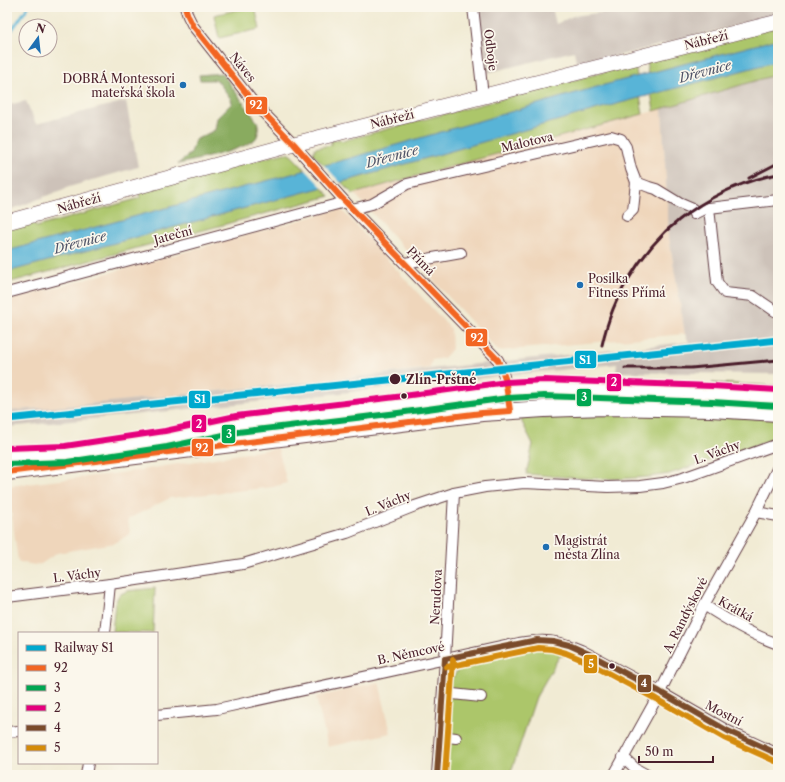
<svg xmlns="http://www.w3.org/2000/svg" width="785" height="782" font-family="'Libre Caslon Text',serif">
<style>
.built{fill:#efd6bb}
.industrial{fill:#cdc2b9}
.green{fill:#acc66b;stroke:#7b724b}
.forest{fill:#89ab5f;stroke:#6a6545}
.water{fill:#59b4d7;stroke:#526a81}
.pier{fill:#f1ebd4}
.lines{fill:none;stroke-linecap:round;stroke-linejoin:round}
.stream{stroke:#59b4d7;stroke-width:3}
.street-casing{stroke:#633e44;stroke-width:12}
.secondary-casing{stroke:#633e44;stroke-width:16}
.primary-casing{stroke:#633e44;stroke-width:18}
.street{stroke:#fff;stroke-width:10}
.secondary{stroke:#fff;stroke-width:15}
.primary{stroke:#fff;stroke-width:16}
.rail{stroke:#4a1f2b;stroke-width:3}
.bus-1-casing{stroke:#fbf7ec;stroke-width:9}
.bus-2-casing{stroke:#fbf7ec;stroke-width:9}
.bus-3-casing{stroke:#fbf7ec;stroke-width:9}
.bus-4-casing{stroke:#fbf7ec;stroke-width:9}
.bus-5-casing{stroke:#fbf7ec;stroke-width:9}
.bus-1{stroke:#f26522;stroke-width:6}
.bus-2{stroke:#00a651;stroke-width:6}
.bus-3{stroke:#e5007d;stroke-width:6}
.bus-4{stroke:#7a4b2a;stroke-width:6}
.bus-5{stroke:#d48b09;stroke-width:6}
.rail-1-casing{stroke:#fbf7ec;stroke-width:10}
.rail-1{stroke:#00a9ce;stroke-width:7}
.poi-dot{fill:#1f6fb2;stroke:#fbf7ec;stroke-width:1.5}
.stop-dot{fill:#4a1f2b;stroke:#fbf7ec;stroke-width:1.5}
.labels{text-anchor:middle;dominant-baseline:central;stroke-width:3.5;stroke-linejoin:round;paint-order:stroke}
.street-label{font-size:12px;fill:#4a1f2b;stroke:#fbf7ec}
.poi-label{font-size:12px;fill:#4a1f2b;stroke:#fbf7ec;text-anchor:start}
.stop-label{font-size:12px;font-weight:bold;fill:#4a1f2b;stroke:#fbf7ec;text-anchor:start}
.water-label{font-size:13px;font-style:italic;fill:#4f5367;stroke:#fbf7ec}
.line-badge{stroke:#fbf7ec;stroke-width:1.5}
.badge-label{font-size:11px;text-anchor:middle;font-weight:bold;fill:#fff}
</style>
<rect width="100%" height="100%" fill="#fbf7ec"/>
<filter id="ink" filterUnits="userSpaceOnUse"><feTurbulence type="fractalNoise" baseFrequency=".025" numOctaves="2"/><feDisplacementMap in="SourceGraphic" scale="8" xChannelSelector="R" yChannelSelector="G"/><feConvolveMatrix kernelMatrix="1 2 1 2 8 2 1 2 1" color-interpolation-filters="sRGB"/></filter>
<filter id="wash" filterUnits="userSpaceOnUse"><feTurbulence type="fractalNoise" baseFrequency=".012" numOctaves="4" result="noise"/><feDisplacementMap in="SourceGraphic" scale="16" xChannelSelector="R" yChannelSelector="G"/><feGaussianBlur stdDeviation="0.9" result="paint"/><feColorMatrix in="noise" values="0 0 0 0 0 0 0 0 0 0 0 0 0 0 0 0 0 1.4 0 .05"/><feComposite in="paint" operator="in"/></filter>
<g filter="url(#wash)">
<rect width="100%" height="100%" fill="#f1ebd4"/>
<g class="built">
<polygon points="662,109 669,237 685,334 498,351 352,191"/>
<polygon points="341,209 451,329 452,349 444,358 432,360 430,368 110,402 7,411 7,301"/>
<polygon points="278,448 287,483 273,487 170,498 128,519 130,534 115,543 57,553 41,564 35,565 18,562 8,486 122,473"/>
<polygon points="379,682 391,733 328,747 316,697"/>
</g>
<g class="industrial">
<polygon points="478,7 552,7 556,24 573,16 614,11 614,7 778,7 778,15 577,66 574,51 487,73"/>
<polygon points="778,74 778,374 616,372 617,364 112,417 7,427 7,411 110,402 689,342 685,334 669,237 662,109"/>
<polygon points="26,101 36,124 126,101 138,167 69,187 18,207 7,210 7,105"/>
</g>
<g class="green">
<polygon points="249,7 255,7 260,29 219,38 214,15"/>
<polygon points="778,26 778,74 654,111 646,61"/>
<polygon points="635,64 643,114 409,178 353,194 313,154 315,148 331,145 331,141 340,139 342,141"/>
<polygon points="285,153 289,154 292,156 330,196 7,283 7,227 33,220 36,227 140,198 138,190"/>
<polygon points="712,383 778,386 778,392 758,391"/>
<polygon points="538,395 778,404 537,402 535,400 536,397"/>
<polygon points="647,413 778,419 778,438 669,474 649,477 617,479 578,478 526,474 533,444 520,418"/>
<polygon points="155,588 153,633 112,632 115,603 119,595 127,591"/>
<polygon points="536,645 572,650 571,653 559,657 536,697 510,775 440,775 450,681 462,664 499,651"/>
</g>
<path class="forest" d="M222 73 258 123C258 128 259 134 256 138 249 149 192 161 178 164L191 153 195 140 215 130 217 118 232 103 231 99 217 80H200L199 75Z"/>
<polygon class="water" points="778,39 778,61 598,109 357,178 7,272 7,251 351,158 593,88"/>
<polygon class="pier" points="323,164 342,184 324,189 304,168"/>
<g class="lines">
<polyline class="stream" points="7,37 28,7"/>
</g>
</g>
<g filter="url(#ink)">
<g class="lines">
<g class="street-casing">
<g id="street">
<path d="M185 7 188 16 193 26 254 103 294 144 304 156 348 205 498 360C503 370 505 379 507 390"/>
<polyline points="473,7 483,96"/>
<polyline points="709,208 717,282 725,293 753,296 775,311 778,311"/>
<polyline points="352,209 372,204 407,184 611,136 621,139 626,147 631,169 636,182 649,187 656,189 679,203 693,209 694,214 704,209 709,208 778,200"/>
<polyline points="627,216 633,210 636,182"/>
<polyline points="405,263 461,253"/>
<polyline points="7,293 345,202"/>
<polyline points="756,512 778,516"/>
<polyline points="7,597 110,584 243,564 347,533 415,506 454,493 485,487 524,483 608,487 640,486 663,483 683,478 778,444"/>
<path d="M704 605C727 620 752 635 778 644"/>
<polyline points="105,633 110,584"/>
<polyline points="443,693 481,697"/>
<path d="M157 715 217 709 519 643C544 639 557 640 581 650L660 692 728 731 778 754"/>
<polyline points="7,732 19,731"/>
<polyline points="440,736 456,738"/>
<polyline points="623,757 636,769 647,775"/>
<polyline points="86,775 88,763"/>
<polyline points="437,775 445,659 454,493"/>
<polyline points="614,775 660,692 704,605 756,512 778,467"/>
</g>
</g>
<g class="secondary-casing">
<polyline id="secondary" points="7,222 294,144 778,22"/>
</g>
<g class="primary-casing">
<g id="primary">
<polyline points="7,456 66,454 166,439 237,424 397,405 507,390 544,388 712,394 778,398"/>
<polyline points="7,472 482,413 544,409 605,407 711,409 778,413"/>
</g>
</g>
<use href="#street" class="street"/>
<use href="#secondary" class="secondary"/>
<use href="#primary" class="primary"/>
<g class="rail">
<polyline points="749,178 778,163"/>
<path d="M602 345C607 323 615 300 628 280 638 263 651 246 665 232 669 228 675 224 679 220 708 197 742 181 778 174"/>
<polyline points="625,368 691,368 778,360"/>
</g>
<g class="bus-1-casing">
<g id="bus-1">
<polyline points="185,7 188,16 193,26 254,103 294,144 339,195"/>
<polyline points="7,472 482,413 510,411 505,378 498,360 340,196"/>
</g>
</g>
<g class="bus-2-casing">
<polyline id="bus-2" points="7,464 67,462 167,447 238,432 398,413 508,398 544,396 712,402 778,406"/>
</g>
<g class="bus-3-casing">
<polyline id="bus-3" points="7,448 65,446 165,431 236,416 396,397 507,382 544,380 712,386 778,390"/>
</g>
<g class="bus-4-casing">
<g id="bus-4">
<polyline points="445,659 537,640 553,641 569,645 589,654 660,692 728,731 778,754"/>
<polyline points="437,775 445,659"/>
</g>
</g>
<g class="bus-5-casing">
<g id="bus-5">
<polyline points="447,667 538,648 552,649 566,653 585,661 656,699 724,738 775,761"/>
<polyline points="445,775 453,660"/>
</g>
</g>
<use href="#bus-1" class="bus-1"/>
<use href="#bus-2" class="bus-2"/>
<use href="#bus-3" class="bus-3"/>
<use href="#bus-4" class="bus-4"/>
<use href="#bus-5" class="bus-5"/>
<g class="rail-1-casing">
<polyline id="rail-1" points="7,419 778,340"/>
</g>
<use href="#rail-1" class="rail-1"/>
</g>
</g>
<g class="poi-dot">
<circle cx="183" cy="85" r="4"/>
<circle cx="580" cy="285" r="4"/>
<circle cx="546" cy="547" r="4"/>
</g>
<g class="stop-dot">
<circle cx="395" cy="379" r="6"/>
<circle cx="404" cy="396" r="3.5"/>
<circle cx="612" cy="666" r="3.5"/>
</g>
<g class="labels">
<g class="street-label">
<text transform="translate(706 40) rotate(-14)">Nábřeží</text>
<text transform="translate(491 50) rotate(83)">Odboje</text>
<text transform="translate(243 67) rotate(51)">Náves</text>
<text transform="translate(392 119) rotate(-14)">Nábřeží</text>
<text transform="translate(527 142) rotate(-13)">Malotova</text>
<text transform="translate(79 203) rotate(-16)">Nábřeží</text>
<text transform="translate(173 235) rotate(-15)">Jateční</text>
<text transform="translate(421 261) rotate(46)">Přímá</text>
<text transform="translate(717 452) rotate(-20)">L. Váchy</text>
<text transform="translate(388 503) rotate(-22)">L. Váchy</text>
<text transform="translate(77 575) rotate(-7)">L. Váchy</text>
<text transform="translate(436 597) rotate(-87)">Nerudova</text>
<text transform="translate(736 609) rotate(29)">Krátká</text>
<text transform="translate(685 615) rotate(-63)">A. Randýskové</text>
<text transform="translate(411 653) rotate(-12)">B. Němcové</text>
<text transform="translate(724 713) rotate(28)">Mostní</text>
</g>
<g class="poi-label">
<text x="175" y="78" text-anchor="end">DOBRÁ Montessori<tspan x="175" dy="14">mateřská škola</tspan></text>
<text x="588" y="278">Posilka<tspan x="588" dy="14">Fitness Přímá</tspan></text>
<text x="554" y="540">Magistrát<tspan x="554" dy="14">města Zlína</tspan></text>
</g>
<g class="stop-label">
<text x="406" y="379">Zlín-Prštné</text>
</g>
<g class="water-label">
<text transform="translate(705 71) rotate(-15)">Dřevnice</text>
<text transform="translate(392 156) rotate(-15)">Dřevnice</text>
<text transform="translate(80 242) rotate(-15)">Dřevnice</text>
</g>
</g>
<g class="line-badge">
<rect x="245" y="96" width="23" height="19" rx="4" fill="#f26522"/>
<rect x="465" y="328" width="23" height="19" rx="4" fill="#f26522"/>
<rect x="574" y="350" width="23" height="19" rx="4" fill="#00a9ce"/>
<rect x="606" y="373" width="16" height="19" rx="4" fill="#e5007d"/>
<rect x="576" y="388" width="16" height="19" rx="4" fill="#00a651"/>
<rect x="188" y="390" width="23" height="19" rx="4" fill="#00a9ce"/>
<rect x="191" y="414" width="16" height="19" rx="4" fill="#e5007d"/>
<rect x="221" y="424" width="15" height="20" rx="4" fill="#00a651"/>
<rect x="191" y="438" width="23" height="19" rx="4" fill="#f26522"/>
<rect x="583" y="654" width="15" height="20" rx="4" fill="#d48b09"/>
<rect x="637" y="674" width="15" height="19" rx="4" fill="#7a4b2a"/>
</g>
<g class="badge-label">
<text x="256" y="109">92</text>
<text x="477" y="342">92</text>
<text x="585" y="364">S1</text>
<text x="614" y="386">2</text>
<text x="584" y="401">3</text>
<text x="200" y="403">S1</text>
<text x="199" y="428">2</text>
<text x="229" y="438">3</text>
<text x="202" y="452">92</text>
<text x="591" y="668">5</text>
<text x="644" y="687">4</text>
</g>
<rect width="785" height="782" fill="none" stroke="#fbf7ec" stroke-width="24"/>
<rect x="18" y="632" width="140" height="132" fill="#fbf7ec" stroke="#b4a19f"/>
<rect x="26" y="645" width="20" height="6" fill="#00a9ce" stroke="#b4a19f"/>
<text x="54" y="652" font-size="12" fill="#4a1f2b">Railway S1</text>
<rect x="26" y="665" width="20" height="6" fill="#f26522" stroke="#b4a19f"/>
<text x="54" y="672" font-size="12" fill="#4a1f2b">92</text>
<rect x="26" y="685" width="20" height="6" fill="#00a651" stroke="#b4a19f"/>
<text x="54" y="692" font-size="12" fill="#4a1f2b">3</text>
<rect x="26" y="705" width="20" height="6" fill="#e5007d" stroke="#b4a19f"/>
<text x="54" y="712" font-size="12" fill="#4a1f2b">2</text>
<rect x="26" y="725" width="20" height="6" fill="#7a4b2a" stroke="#b4a19f"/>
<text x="54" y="732" font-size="12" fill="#4a1f2b">4</text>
<rect x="26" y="745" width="20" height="6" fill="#d48b09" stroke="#b4a19f"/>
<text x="54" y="752" font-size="12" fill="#4a1f2b">5</text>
<g transform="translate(38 38) rotate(15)"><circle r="19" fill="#fbf7ec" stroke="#b4a19f"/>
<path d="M0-3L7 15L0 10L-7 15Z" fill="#1f6fb2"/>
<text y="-6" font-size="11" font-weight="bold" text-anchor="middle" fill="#4a1f2b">N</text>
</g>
<path d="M639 756v6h74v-6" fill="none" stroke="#4a1f2b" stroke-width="2"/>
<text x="645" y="756" font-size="12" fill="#4a1f2b" stroke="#fbf7ec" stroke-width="3" paint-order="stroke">50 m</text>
</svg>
